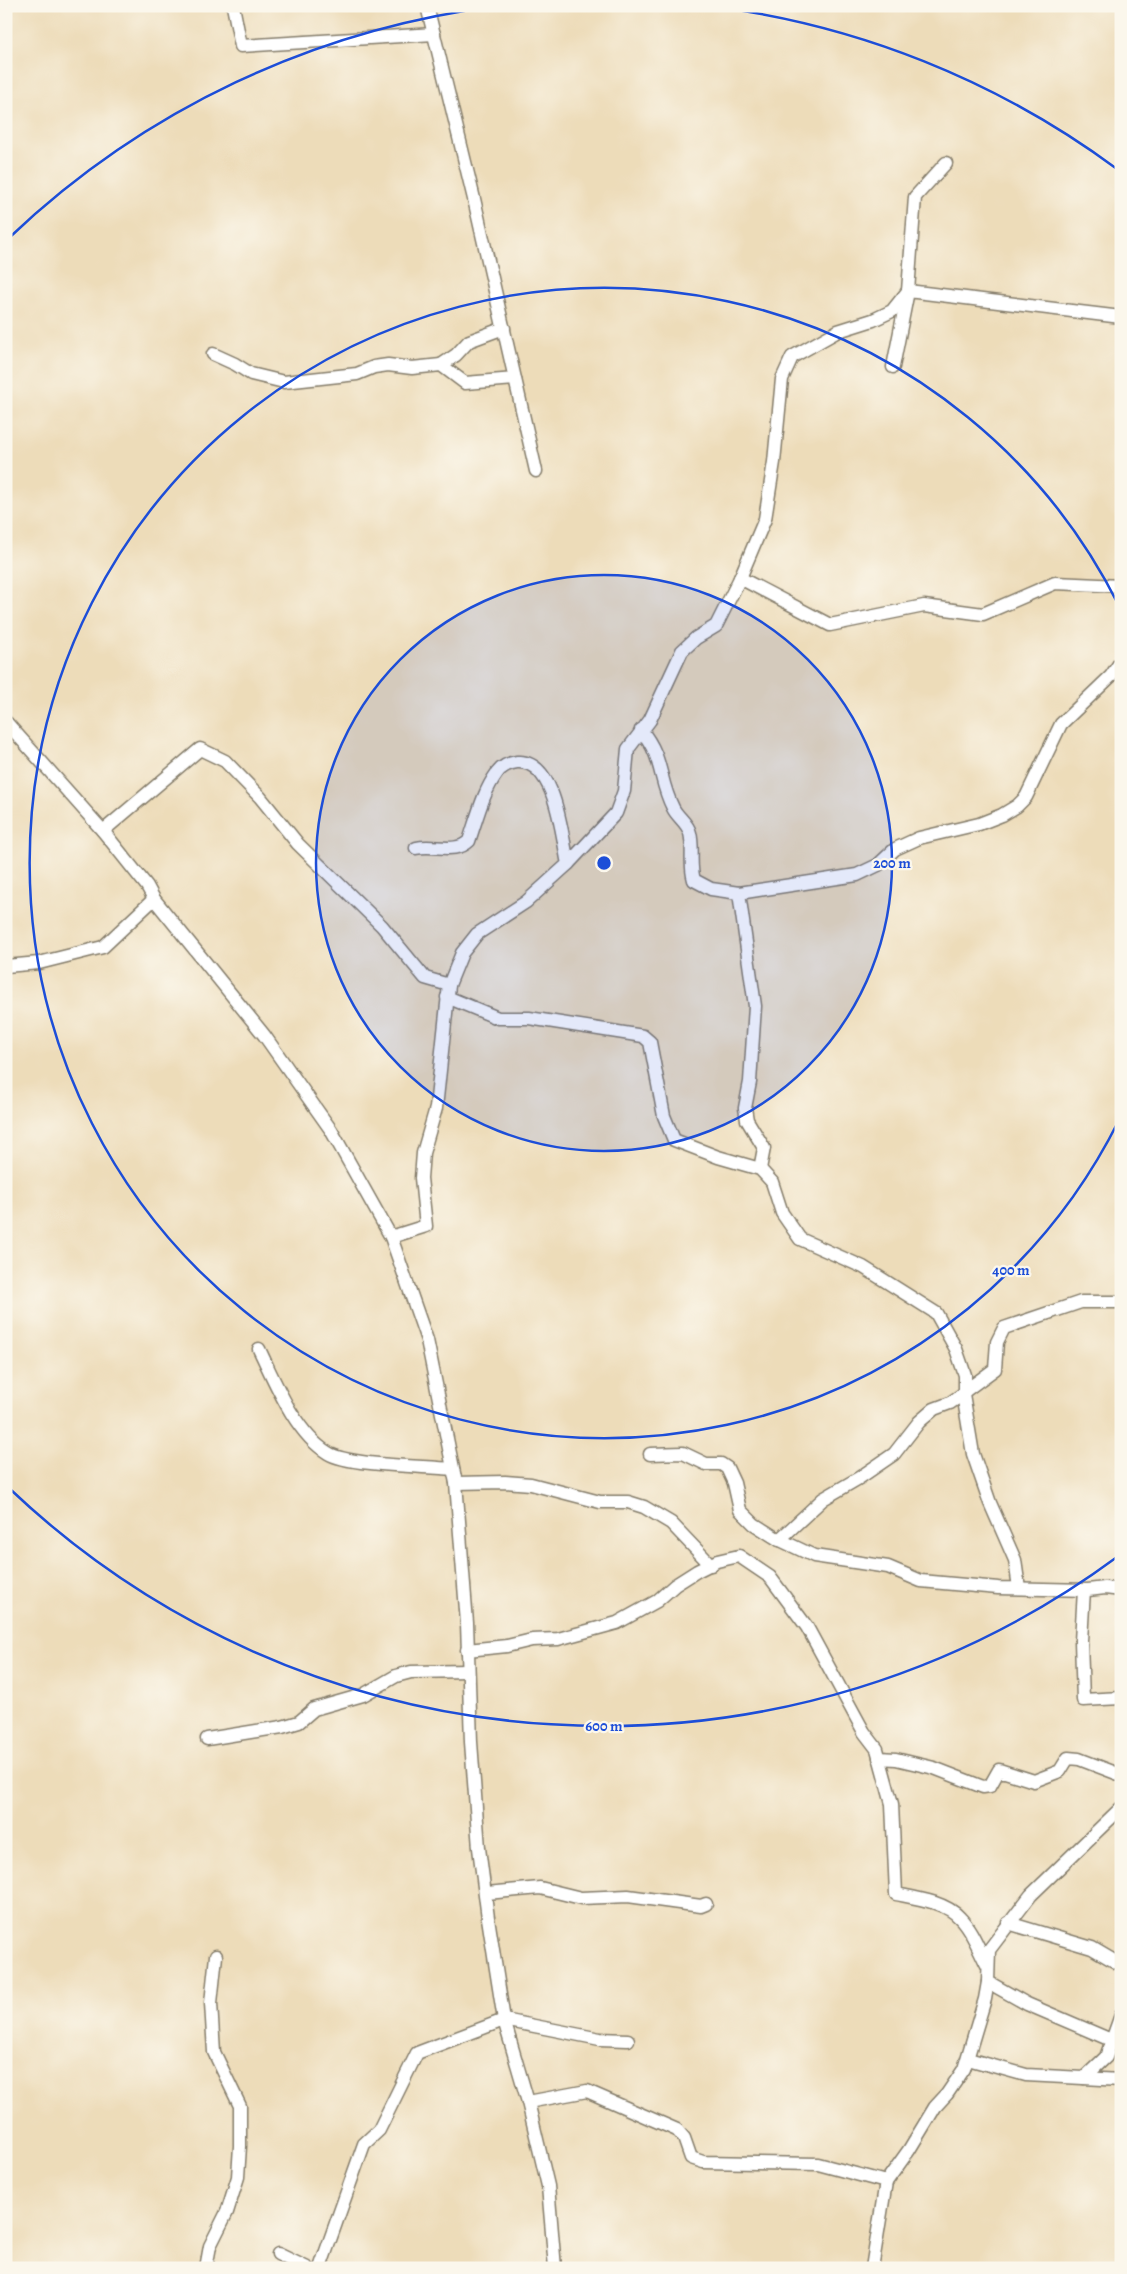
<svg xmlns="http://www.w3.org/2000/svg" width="1127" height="2274" font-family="Alegreya,serif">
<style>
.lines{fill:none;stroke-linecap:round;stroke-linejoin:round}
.minor-casing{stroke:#847c6a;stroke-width:15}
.minor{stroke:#fff;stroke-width:12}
.ring{fill:none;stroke:#1d4ed8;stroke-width:2.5}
.centre{fill:#1d4ed8;stroke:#fbf7ec;stroke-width:2.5}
.ring-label{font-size:15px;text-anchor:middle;font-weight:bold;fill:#1d4ed8;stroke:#fbf7ec;stroke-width:4.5;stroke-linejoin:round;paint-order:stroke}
</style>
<rect width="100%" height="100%" fill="#fbf7ec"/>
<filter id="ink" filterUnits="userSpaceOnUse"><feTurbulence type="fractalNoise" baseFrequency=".02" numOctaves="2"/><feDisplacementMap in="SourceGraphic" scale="10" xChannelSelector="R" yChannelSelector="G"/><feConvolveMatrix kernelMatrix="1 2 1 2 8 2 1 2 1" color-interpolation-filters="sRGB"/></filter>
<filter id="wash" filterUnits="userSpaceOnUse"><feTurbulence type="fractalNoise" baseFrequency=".0096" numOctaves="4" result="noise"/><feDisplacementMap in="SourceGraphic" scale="20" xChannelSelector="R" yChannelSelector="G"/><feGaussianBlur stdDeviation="1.12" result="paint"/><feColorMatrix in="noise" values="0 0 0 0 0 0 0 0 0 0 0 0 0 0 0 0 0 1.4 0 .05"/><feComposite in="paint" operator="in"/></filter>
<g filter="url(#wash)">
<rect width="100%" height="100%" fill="#eddcb9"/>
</g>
<g filter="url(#ink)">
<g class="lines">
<g class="minor-casing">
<g id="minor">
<polyline points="233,6 241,46 434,34"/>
<polyline points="427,6 474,199 536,471"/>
<polyline points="213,354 235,364 251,374 284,382 357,374 374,367 388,365 412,368 441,365 465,383 515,379"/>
<polyline points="441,365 456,355 469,341 504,328"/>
<polyline points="893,367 908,291 915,197 946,163"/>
<polyline points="740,578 830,625 924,606 983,614 1055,583 1121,586"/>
<polyline points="6,722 103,831 147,886 154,899 264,1035 331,1130 391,1237 427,1340 456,1483 467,1623 471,1742 479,1848 488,1918 504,2020 528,2102 548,2186 555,2268"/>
<path d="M641 730C664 758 658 779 673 808 677 817 688 823 690 833 694 849 689 864 694 880L711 889 739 893 857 875 878 865 895 849 919 838 979 824 1002 815 1017 806 1026 797 1061 724 1111 676 1121 661"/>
<polyline points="103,831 200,749 225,761 260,797 298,844 382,926 425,978 449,985"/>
<polyline points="568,864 616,813 624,791 628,749 650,720 682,651 696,638 716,626 740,578 765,519 774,462 782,379 792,357 838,331 873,320 892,311 908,291 1121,317"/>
<polyline points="739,893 755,1006 750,1082 745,1108 747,1120 764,1148 760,1169"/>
<polyline points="6,966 39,963 103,947 154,899"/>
<polyline points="447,997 498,1018 529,1018 643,1036 650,1042 664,1116 674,1140 718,1157 760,1169 772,1182 782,1213 800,1239 863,1267 936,1313 956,1349 965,1375 965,1391 963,1394 973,1454 990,1503 1015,1560 1019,1588"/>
<path d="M391 1237 426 1226 421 1178 423 1153 436 1108 449 985 462 953 477 934 526 902 568 864C562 837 556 759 517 762 509 763 502 766 497 773 483 792 477 818 469 841 456 854 434 844 416 848"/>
<path d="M259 1349C275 1382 295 1433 328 1453 349 1466 424 1466 452 1469"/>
<polyline points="965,1391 995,1369 997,1342 1004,1328 1081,1302 1121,1302"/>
<polyline points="650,1454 683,1453 706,1464 721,1464 727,1468 734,1483 740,1510 754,1524 776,1538 814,1556 888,1567 921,1581 998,1588 1088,1590 1105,1588 1121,1590"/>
<polyline points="456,1483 505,1482 531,1484 600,1502 628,1502 644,1507 671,1523 711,1565"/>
<polyline points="779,1540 823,1499 859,1478 894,1454 919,1422 934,1409 950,1403 963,1394"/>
<polyline points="1084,1590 1081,1641 1083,1700 1121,1698"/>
<path d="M467 1650 507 1646 532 1640 558 1639 617 1623 657 1601 675 1585 697 1571 717 1561 739 1556 770 1577 807 1627 864 1732 877 1749 892 1804 896 1894C916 1898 946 1902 960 1918 972 1930 979 1950 987 1965"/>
<polyline points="207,1739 282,1727 299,1722 314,1709 363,1695 396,1676 411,1672 468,1671"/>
<polyline points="879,1758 896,1759 934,1768 983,1787 990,1786 999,1770 1034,1781 1060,1771 1068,1758 1079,1759 1121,1775"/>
<polyline points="487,1893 540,1888 581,1898 628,1896 701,1906 706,1904"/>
<polyline points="1008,1923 1092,1948 1121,1965"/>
<polyline points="988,1982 1027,2004 1111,2040"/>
<polyline points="968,2059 1026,2075 1121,2080"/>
<polyline points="1084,2078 1106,2057 1121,2015"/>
<polyline points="528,2102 587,2091 677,2130 684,2138 691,2158 703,2162 818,2164 886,2182 872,2268"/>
<polyline points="886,2182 909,2150 935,2107 947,2094 964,2069 985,1999 988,1982 989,1950 1031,1895 1121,1808"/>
<polyline points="278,2254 307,2268"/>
<polyline points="206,2268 210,2246 227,2212 238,2177 240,2146 240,2106 214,2052 211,2003 216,1956"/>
<polyline points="320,2268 364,2144 379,2130 417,2053 504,2020 600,2039 628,2040"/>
</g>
</g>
<use href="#minor" class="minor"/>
</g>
</g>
<circle cx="604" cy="863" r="288" fill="#1d4ed8" fill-opacity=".12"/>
<g class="ring">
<circle cx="604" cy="863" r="288"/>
<path d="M1119 1120A575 575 0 1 1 1119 606"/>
<path d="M1117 1557A863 863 0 0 1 10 1489M10 237A863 863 0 0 1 499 6M709 6A863 863 0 0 1 1117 169"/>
</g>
<circle cx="604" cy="863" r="8" class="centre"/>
<g class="ring-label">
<text x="892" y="868">200 m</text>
<text x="1011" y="1275">400 m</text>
<text x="604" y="1731">600 m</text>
</g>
<rect width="1127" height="2274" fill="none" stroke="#fbf7ec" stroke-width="25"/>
</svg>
